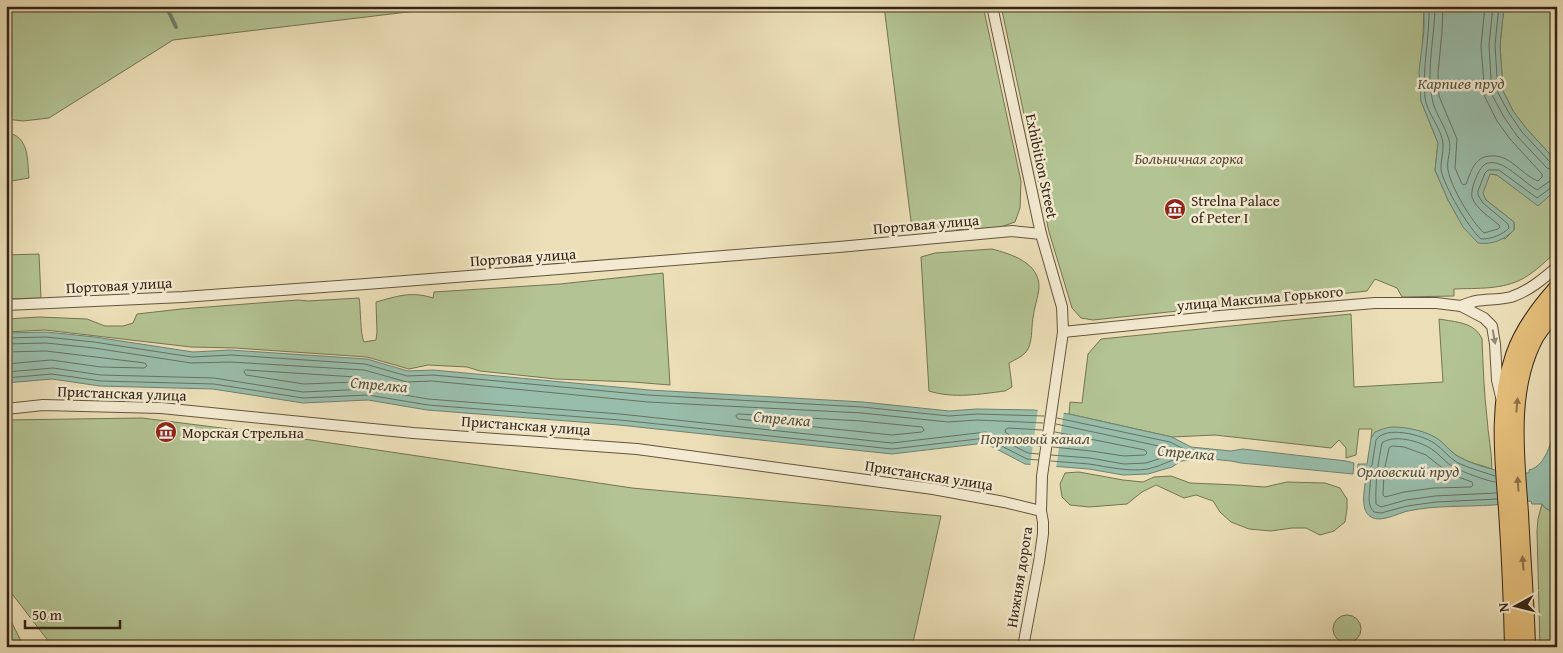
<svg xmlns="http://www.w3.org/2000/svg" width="1563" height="653" font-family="'Gentium Book Plus',serif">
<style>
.green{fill:#b3c393;stroke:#747454}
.water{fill:#99bdab;stroke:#71806f}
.pier{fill:#ecdfb8}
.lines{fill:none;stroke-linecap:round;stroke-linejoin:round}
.shore{stroke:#677160;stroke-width:1}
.stream{stroke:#71806f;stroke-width:4}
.street-casing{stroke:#63543e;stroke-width:12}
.primary-casing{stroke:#352515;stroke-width:18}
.street{stroke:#f3ead1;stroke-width:10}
.primary{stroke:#e6c07c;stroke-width:16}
.oneway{fill:#948873}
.oneway2{fill:#8e7248}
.labels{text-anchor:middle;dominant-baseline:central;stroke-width:5;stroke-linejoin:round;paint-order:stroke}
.park-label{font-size:15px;font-style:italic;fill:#544c34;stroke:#f3ead1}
.street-label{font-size:15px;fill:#352515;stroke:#f3ead1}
.poi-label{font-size:15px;fill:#352515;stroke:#f3ead1;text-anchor:start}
.water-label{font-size:16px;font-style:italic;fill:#535342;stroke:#f3ead1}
</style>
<rect width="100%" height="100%" fill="#ecdfb8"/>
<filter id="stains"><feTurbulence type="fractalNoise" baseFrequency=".004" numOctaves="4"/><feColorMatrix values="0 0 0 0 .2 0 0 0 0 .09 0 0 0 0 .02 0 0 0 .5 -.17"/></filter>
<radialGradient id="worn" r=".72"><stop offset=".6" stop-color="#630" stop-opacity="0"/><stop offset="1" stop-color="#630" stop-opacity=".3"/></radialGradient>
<g class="green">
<polygon points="6,6 458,6 173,40 49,118 23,121 6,119"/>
<polygon points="884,6 983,6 1021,181 1020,208 1015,222 998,228 919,231 912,229"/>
<path d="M1001 6H1424L1421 101 1438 143 1435 170 1448 200 1464 227 1505 239 1514 230V222L1486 200 1482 193 1490 174 1497 175 1538 205 1557 189V251C1547 260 1536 271 1524 278 1503 290 1477 288 1454 289V296L1402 297 1397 288 1375 279 1367 291 1093 320 1081 318 1072 308 1049 232Z"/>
<polygon points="1504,6 1557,6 1557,162 1526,128 1513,111 1503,91 1500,45"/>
<path d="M6 132C30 137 27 159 29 178L6 182Z"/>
<path d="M992 249C1010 254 1040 262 1039 288 1038 298 1034 308 1033 318 1031 329 1033 343 1026 352 1022 357 1014 360 1009 363L1012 387 1005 391C980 394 954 399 929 391L921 257 935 253Z"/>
<polygon points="39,254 41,298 6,299 6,255"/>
<path d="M663 273 670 385 633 382 556 379 480 371 467 367 428 365 409 369 367 357 235 348 191 347 45 330 6 332V319L39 317 87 319 105 326H123L133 323 137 314 181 309 298 300 308 301 359 298C361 309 360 334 364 342L376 340 377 332 376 302C398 296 411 291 433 298L434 292 560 284Z"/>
<path d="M1351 314 1354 387 1443 382 1439 319C1455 322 1475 322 1482 339 1483 365 1484 392 1487 418 1488 435 1492 452 1492 469 1482 465 1469 463 1459 457 1451 452 1446 446 1439 440 1425 429 1382 420 1371 438L1372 429H1359L1356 455 1346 458V448L1339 440 1331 448 1215 435 1172 437 1069 414 1070 402 1082 403 1088 354 1101 339Z"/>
<polygon points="142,418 277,435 632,488 941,516 912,647 53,647 6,586 6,420"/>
<polygon points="1079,472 1123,480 1143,482 1154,477 1171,476 1190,483 1237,485 1265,487 1287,482 1325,483 1340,488 1347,499 1347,509 1345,522 1334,531 1320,535 1306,528 1292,528 1271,531 1249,529 1231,522 1220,512 1213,501 1196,495 1184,498 1156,485 1142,492 1127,504 1089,507 1070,505 1062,497 1060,484 1065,473"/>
<polygon points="1542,504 1545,508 1557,514 1557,647 1540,647 1537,531 1538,519"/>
<polygon points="6,611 24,647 6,647"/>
<circle cx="1347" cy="629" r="14"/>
</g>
<g class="water">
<path d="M1424 6H1504L1500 45 1503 91 1513 111 1526 128 1557 162V189L1538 206 1497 175 1490 174 1483 193 1486 200 1514 222V230C1504 240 1492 245 1478 243L1463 227 1448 200 1435 170 1438 143 1421 101 1419 72 1424 30Z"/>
<polygon points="46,332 95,337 193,352 230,350 367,359 408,371 433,370 649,390 863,402 949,411 977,409 1034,410 1069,414 1172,437 1191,447 1231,451 1243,449 1346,461 1354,463 1353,474 1241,463 1231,461 1211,459 1194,460 1181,461 1172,467 1148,474 1123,475 1089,469 1025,464 985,443 892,454 619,425 427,410 368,400 303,403 213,389 100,386 52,379 6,383 6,333"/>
<path d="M1557 418V514L1545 508 1542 504H1532L1531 501C1519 502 1506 504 1493 505 1465 507 1436 505 1408 511 1398 513 1382 523 1371 517 1359 510 1365 487 1366 477L1357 476 1358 464H1367L1371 438 1375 432C1380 430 1387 427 1393 427 1407 427 1426 431 1438 439 1446 445 1452 454 1461 458 1483 469 1505 473 1529 473V470C1548 466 1553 434 1557 418Z"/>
</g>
<polygon class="pier" points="1038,408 1064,411 1056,469 1030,467"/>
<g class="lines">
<g class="shore">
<path d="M1429 6C1430 37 1422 67 1425 98 1427 113 1442 129 1443 144 1444 152 1440 162 1441 170 1444 186 1469 229 1481 239 1492 239 1502 235 1509 228L1508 224 1483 203 1478 195V191L1485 173 1488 170H1499L1537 198 1552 187 1557 186"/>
<path d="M1435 6C1435 36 1426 68 1432 98 1434 112 1445 125 1449 140 1452 150 1446 161 1448 170 1451 187 1471 221 1484 233L1498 229 1500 227 1499 225C1490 217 1476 209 1472 197 1470 191 1478 169 1484 165 1488 162 1494 162 1499 164 1508 166 1527 184 1537 190L1550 181 1557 180"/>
<path d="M1443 6 1442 32 1438 73 1439 96 1457 139 1455 168 1462 184 1464 185 1466 184C1471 172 1474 157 1490 156 1511 154 1520 174 1538 181L1542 177V174L1510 139 1497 121 1485 97 1481 46 1485 6"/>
<polyline points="1493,6 1489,45 1492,95 1504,117 1517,136 1547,168 1557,171"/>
<polyline points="1499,6 1495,45 1498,93 1509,113 1522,132 1551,163 1557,165"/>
<polyline points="6,338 46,337 94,342 192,357 231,355 365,364 407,376 433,375 648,395 862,407 949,416 977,414 1044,416"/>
<polyline points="6,344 46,343 94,348 191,363 230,362 364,370 407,382 432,381 648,402 862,413 948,422 977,420 1043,423"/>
<polyline points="6,352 46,351 145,363 147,366 144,368 101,367 51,360 6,364"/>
<polygon points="246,370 356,377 358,380 356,382 304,384 246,375 244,372"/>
<polyline points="6,372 53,368 101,375 214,378 303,392 369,389 428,399 620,414 892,443 986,432 1028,453 1039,454"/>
<polyline points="6,378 52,374 101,381 214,384 303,398 368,395 428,405 620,420 892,449 986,438 1027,459 1038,460"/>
<polygon points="739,414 861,421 922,427 924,430 922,432 892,435 738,419 736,416"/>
<polyline points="1040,446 1031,445 1006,433 1005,430 1008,428 1042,430"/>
<polygon points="1393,446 1404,447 1426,455 1450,474 1472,482 1473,485 1471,487 1434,488 1404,492 1385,497 1383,495 1384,472 1389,448"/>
<polyline points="1053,447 1091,451 1124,456 1145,455 1147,453 1145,450 1055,432"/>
<polyline points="1051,455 1090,458 1124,464 1146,463 1168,456 1173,452 1172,450 1168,448 1056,424"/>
<path d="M1051 461C1063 462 1077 463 1089 464 1109 467 1128 472 1148 469 1162 466 1174 458 1188 455L1189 453 1188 451 1170 442 1057 418"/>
<path d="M1495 476C1483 472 1469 468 1458 463 1449 458 1443 449 1434 443 1422 435 1386 425 1376 440L1372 465 1368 471C1375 483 1363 501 1374 512L1381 513 1407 506 1436 502 1497 499"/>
<path d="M1495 482C1487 481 1463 472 1455 468 1445 463 1439 453 1430 448 1418 441 1394 434 1382 443 1378 463 1375 484 1376 504L1381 507 1406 500 1435 496 1496 493"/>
</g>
<polyline class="stream" points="166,6 176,27"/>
<g class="street-casing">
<g id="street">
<polyline points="992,6 1041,234 1062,307 1063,332 1042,476 1041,511 1043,522 1043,534 1039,562 1023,647"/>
<polyline points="6,305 183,297 366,284 839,247 1012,231 1041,234"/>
<path d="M1461 306C1466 304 1471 302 1476 301 1488 299 1499 300 1511 297 1529 291 1543 279 1557 267"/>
<polyline points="1063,332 1220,316 1375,303 1436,303 1461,306 1484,318 1492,326 1495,344 1497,380 1501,397"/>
<polyline points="6,409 43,405 161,408 413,433 637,449 933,489 1004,502 1041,511"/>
</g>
</g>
<g class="primary-casing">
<g id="primary">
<path d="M1513 647C1512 601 1510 555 1507 510 1503 458 1497 404 1514 355 1523 329 1539 308 1557 288"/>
<path d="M1527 647C1526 602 1522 558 1520 513 1516 456 1507 389 1536 336 1542 327 1550 317 1557 309"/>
</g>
</g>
<use href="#street" class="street"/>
<use href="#primary" class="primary"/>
</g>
<defs><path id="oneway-solid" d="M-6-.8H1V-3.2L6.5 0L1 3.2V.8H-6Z" transform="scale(1.25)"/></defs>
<use class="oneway" href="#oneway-solid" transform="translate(1494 337) rotate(80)"/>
<g class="oneway2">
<use href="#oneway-solid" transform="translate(1517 405) rotate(-85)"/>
<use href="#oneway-solid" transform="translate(1518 484) rotate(-94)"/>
<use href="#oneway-solid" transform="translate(1523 563) rotate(-94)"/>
</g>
<defs>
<g id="museum-disc" transform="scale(1.125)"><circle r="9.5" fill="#8f2418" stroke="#f3ead1"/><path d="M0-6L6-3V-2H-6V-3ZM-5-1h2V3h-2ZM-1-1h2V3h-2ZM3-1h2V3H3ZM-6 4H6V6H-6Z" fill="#fff"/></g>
</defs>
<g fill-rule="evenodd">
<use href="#museum-disc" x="1175" y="209"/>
<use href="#museum-disc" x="166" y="432"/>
</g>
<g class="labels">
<g class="park-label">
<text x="1189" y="158">Больничная горка</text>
</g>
<g class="street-label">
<text transform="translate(1042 166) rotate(78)">Exhibition Street</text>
<text transform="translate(926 224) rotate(-5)">Портовая улица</text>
<text transform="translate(523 257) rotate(-4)">Портовая улица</text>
<text transform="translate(119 285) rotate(-3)">Портовая улица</text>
<text transform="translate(1260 298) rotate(-5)">улица Максима Горького</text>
<text transform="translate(122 393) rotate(2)">Пристанская улица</text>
<text transform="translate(526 425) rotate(4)">Пристанская улица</text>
<text transform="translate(929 475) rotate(9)">Пристанская улица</text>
<text transform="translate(1019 577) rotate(-81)">Нижняя дорога</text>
</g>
<g class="poi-label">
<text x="1191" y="200">Strelna Palace<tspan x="1191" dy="17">of Peter I</tspan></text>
<text x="182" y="432">Морская Стрельна</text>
</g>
<g class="water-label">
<text x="1461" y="83">Карпиев пруд</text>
<text transform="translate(379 384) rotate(5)">Стрелка</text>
<text transform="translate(782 418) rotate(5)">Стрелка</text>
<text x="1035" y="438">Портовый канал</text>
<text transform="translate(1186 452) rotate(5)">Стрелка</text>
<text x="1408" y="471">Орловский пруд</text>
</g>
</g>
<rect width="1563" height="653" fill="none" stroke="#ecdfb8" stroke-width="25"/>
<rect x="8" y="8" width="1548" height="638" fill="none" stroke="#352515" stroke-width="2.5"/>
<rect x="12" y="12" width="1538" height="628" fill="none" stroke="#352515"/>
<g transform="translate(1516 606) rotate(263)" stroke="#f3ead1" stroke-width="4" paint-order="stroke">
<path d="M0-4L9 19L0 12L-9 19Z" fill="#352515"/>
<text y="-8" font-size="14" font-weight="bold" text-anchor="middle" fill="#352515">N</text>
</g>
<path d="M25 620v8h95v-8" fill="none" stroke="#352515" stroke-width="2.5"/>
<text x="32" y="620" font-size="15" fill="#352515" stroke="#f3ead1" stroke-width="4" paint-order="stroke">50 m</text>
<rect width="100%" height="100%" filter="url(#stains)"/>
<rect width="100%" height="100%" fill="url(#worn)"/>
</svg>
